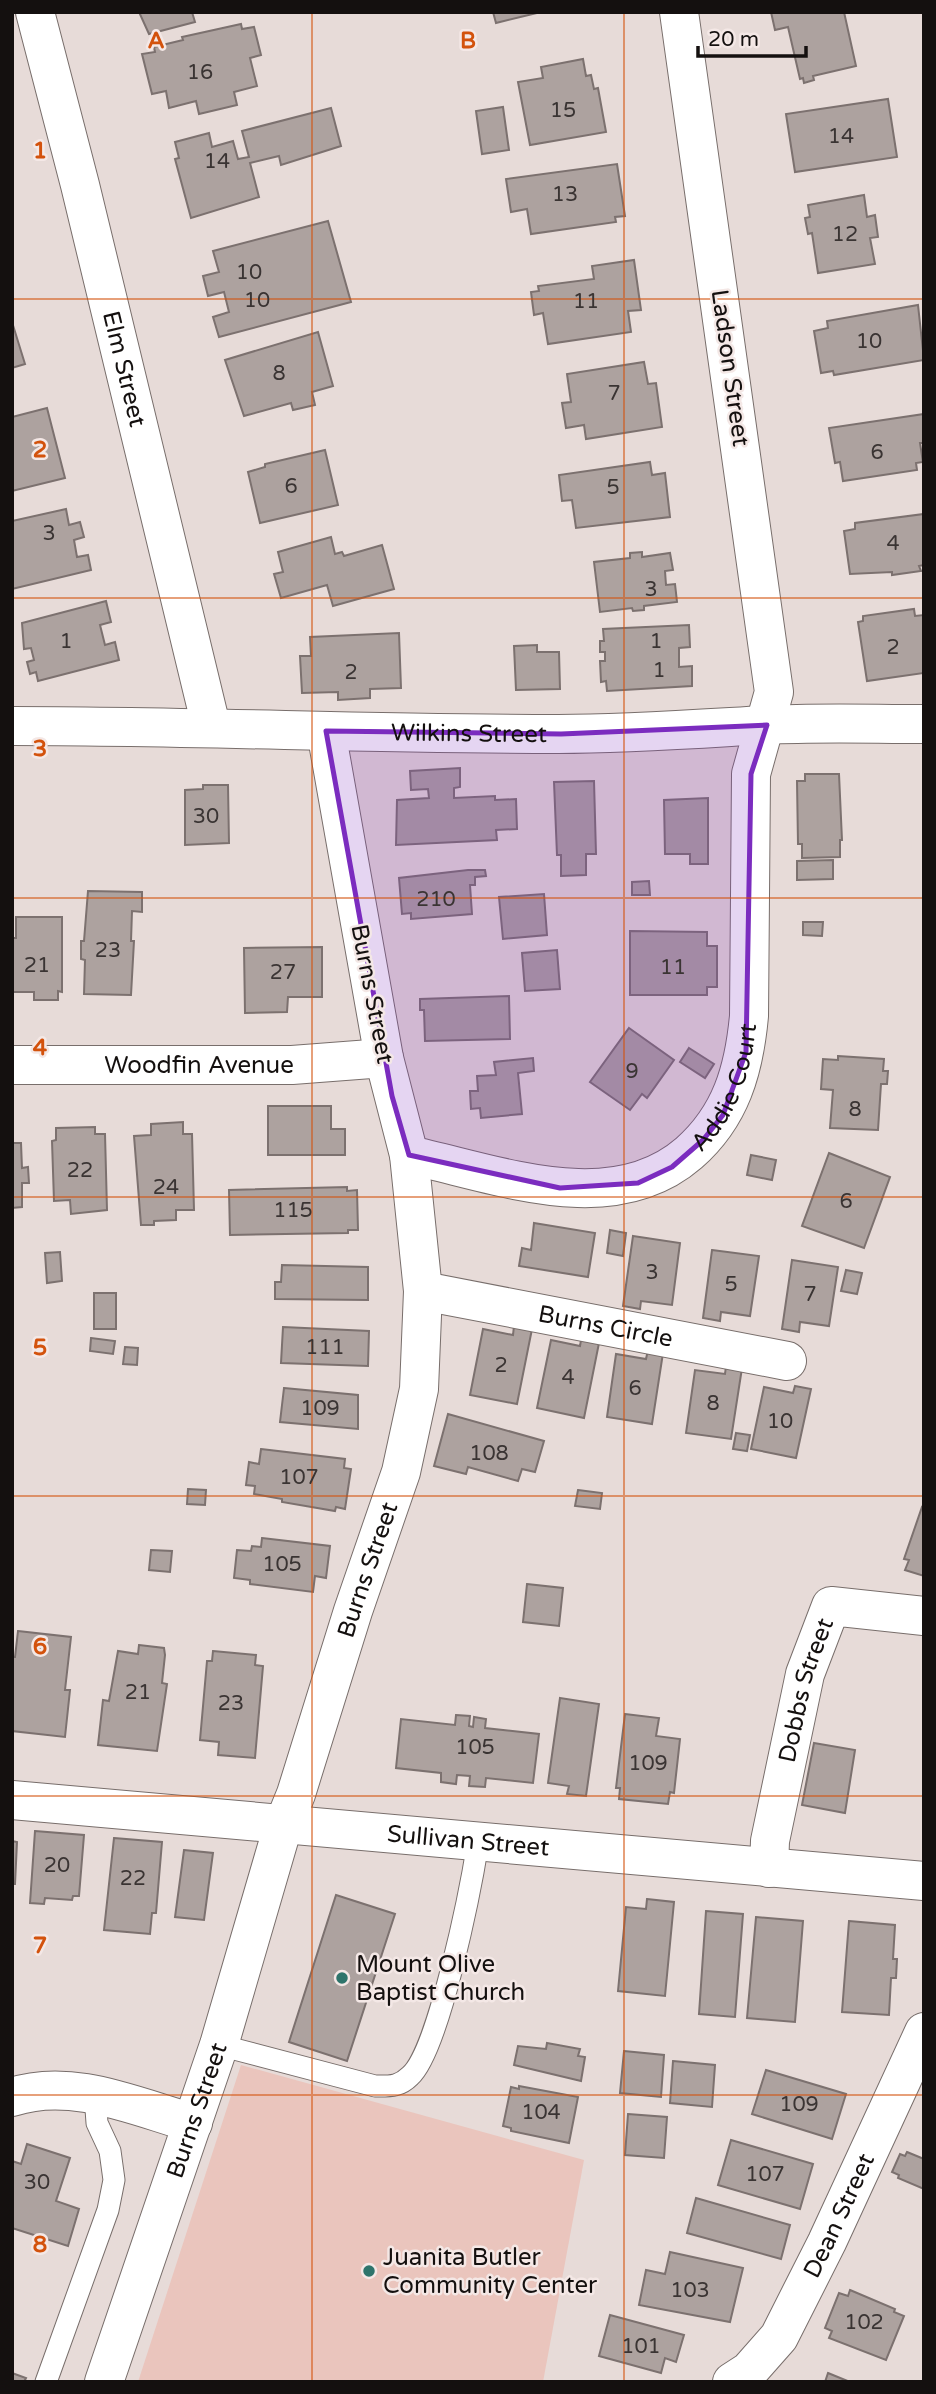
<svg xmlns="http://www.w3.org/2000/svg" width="936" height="2394" font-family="'Varela Round',sans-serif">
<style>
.green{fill:#eac5bd}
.building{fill:#ada29f;stroke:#7c716f;stroke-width:2}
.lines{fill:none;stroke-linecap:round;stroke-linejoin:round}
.lane-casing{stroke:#786e6b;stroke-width:23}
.street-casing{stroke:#786e6b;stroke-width:40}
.lane{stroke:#fff;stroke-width:21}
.street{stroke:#fff;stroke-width:38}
.marked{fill:#7b2cbf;fill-opacity:0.2;stroke:#7b2cbf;stroke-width:5;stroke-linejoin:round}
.grid{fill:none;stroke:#d3520c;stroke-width:2;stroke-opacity:0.55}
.poi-dot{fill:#2e746b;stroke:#f4e8e6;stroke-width:2.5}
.labels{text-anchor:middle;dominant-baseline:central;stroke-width:5;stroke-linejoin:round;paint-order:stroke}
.number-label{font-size:21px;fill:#3a3433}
.street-label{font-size:24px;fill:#14100f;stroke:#f4e8e6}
.poi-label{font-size:24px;fill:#14100f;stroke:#f4e8e6;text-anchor:start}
.grid-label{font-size:23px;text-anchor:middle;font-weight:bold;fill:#d3520c;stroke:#f4e8e6;stroke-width:5;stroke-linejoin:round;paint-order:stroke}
</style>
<rect width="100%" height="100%" fill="#e7dbd8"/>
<polygon class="green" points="241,2065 584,2160 543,2382 138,2382"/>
<g class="building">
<polygon points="139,12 192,12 195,22 149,34"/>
<polygon points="493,12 541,12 496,23"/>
<polygon points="771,12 844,12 856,66 813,76 814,80 804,83 803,78 800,79 788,27 775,30"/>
<polygon points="241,24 242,29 254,27 261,55 250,58 257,86 234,92 237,105 199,114 196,101 169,108 166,91 152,94 142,54 155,52 154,47 183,40 182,37"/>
<polygon points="583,59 586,76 591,75 594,89 598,88 606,132 530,145 518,82 543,78 541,67"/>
<polygon points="888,99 897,157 795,172 786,114"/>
<polygon points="503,107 509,150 482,154 476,111"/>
<polygon points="331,108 341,146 281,165 279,156 250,163 259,197 191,218 175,159 179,158 175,142 209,133 212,147 233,141 238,159 249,157 242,131"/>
<polygon points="617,164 625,216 615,217 616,222 531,234 527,209 511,212 506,179"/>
<polygon points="864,195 867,217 875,215 878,237 870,238 875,264 818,273 812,233 808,234 805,218 810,217 808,205"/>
<polygon points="328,221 351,302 219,337 213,317 229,312 224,292 208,296 203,276 219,272 213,251"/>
<polygon points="634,260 641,310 628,311 631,332 548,344 543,313 534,315 531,292 539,291 538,286 594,279 592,266"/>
<polygon points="918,305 924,360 834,375 833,371 821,373 814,331 828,328 827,321"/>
<polygon points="12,322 25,364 12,368"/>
<polygon points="318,332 333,386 312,392 315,405 293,410 291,403 244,416 225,360"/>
<polygon points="644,362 648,384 656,383 662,427 586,439 584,425 566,428 562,403 571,402 567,374"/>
<polygon points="47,408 65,478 12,491 12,417"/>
<polygon points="924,414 924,443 920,443 923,462 916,463 917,470 843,481 840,462 835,463 829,428"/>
<polygon points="325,450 338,505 260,523 248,472 265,467 265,464"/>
<polygon points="650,462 652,475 665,473 670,517 576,528 572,500 562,501 559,475"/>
<polygon points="66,509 69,525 80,522 84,537 74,540 77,557 88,555 91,570 12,589 12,521"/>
<polygon points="924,514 924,565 919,566 921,571 892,575 892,572 850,574 844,531 855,529 855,523"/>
<polygon points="331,537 335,554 342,552 344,556 382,545 394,589 333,606 327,585 281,598 274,574 283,572 278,552"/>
<polygon points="642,552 642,557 670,553 673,570 665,571 666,585 675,584 677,602 644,606 644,610 633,611 632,608 600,612 594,562 630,558 630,553"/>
<polygon points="106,601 111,622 100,625 105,645 115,642 119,660 38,681 36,672 30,674 27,662 34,660 31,648 24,649 22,623"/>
<polygon points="914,609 915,616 924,615 924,673 867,681 858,622 863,621 863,616"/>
<polygon points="689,625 690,647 679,648 679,667 692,666 692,686 607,691 606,681 601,682 600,661 605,661 605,652 600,652 600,641 604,641 603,629"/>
<polygon points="399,633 401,688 370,689 370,698 338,700 338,692 302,693 300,656 311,656 310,637"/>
<polygon points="537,645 537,652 559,652 560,689 516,690 514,646"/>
<polygon points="460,768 460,787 454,788 454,798 495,796 495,800 516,799 517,829 496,830 497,840 396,845 397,800 429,798 428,789 411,790 410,771"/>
<polygon points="805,774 839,774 842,840 840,840 840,857 802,858 802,844 798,844 797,781 805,781"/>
<polygon points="594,781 596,854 586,854 586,875 561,876 561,855 557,855 554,782"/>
<polygon points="203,785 228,785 229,843 185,845 185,790 203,789"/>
<polygon points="708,798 708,864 690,864 690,854 665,854 664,800"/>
<polygon points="833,860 833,879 797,880 797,861"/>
<polygon points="468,870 485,870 486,876 475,877 475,885 470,885 472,914 411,919 411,913 402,914 399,878"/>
<polygon points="649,881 650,895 632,895 632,882"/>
<polygon points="88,891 142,892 142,912 132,911 131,941 134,941 131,995 84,994 85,960 81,959 81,941 84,941"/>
<polygon points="544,894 547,935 503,939 499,897"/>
<polygon points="16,917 62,917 62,992 58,991 58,1000 34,1000 34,992 12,992 12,938 16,938"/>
<polygon points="803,922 823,922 822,936 803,935"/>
<polygon points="630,931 707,932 707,946 717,946 717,987 707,987 707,995 630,995"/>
<polygon points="322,947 322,997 288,997 287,1012 245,1013 244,948"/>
<polygon points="557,950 560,989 525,991 522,953"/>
<polygon points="509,996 510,1039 425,1041 424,1010 420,1010 420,999"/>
<polygon points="629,1028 674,1060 647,1098 642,1094 630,1110 590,1082"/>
<polygon points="689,1048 714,1064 705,1078 680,1062"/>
<polygon points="838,1056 884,1059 883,1071 888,1071 887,1084 881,1084 878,1130 830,1128 833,1090 821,1089 823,1059 838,1060"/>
<polygon points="533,1058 534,1071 518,1073 522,1114 481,1118 480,1108 471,1109 470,1091 478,1091 477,1076 496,1075 494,1062"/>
<polygon points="268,1106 331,1106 331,1129 345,1129 345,1155 268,1155"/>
<polygon points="183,1122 183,1134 192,1134 194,1210 176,1210 176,1220 154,1221 154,1225 141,1225 134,1136 151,1135 151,1124"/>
<polygon points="95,1127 95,1134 105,1134 107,1210 71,1214 70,1200 54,1201 52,1141 56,1140 56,1128"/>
<polygon points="12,1143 21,1143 22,1168 28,1167 29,1183 22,1183 22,1207 12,1208"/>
<polygon points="829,1153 890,1177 864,1248 802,1226"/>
<polygon points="751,1155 776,1160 772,1180 747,1175"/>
<polygon points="347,1187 347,1191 357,1190 358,1230 348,1230 348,1233 230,1235 229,1190"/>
<polygon points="534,1223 595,1233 588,1277 519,1266 522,1248 531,1250"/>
<polygon points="610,1230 626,1233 623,1256 607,1253"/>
<polygon points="633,1236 680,1243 672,1305 641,1301 640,1309 623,1306"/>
<polygon points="712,1250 759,1256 750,1316 721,1312 720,1321 703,1318"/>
<polygon points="60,1252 62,1281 47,1283 45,1253"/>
<polygon points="792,1260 838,1267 829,1326 800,1322 799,1332 782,1329"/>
<polygon points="282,1265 368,1267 368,1300 275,1299 275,1282 281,1282"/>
<polygon points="846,1270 862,1273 857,1294 841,1291"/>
<rect x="94" y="1293" width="22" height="36"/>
<polygon points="514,1326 532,1329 517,1404 470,1395 483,1329 513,1335"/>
<polygon points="283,1327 369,1331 368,1366 281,1363"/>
<polygon points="91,1338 115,1341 113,1354 90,1351"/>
<polygon points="551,1340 580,1346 581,1340 599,1343 584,1418 537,1408"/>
<polygon points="125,1347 138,1348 137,1365 123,1364"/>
<polygon points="648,1350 663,1353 652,1424 607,1417 616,1354 646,1359"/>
<polygon points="726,1366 742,1368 731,1439 686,1433 695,1370 725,1374"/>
<polygon points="795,1386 811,1389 796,1458 751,1449 764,1387 793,1393"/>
<polygon points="284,1388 358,1395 358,1429 280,1422"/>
<polygon points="448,1414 544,1441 535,1472 522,1469 518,1481 468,1467 466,1474 434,1466"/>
<polygon points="736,1433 750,1435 747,1451 733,1449"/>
<polygon points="261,1449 345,1459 344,1468 351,1469 345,1509 336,1507 335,1511 282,1502 282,1499 254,1494 255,1486 246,1485 249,1462 259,1464"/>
<polygon points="188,1489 206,1490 205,1505 187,1504"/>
<polygon points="578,1490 602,1493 600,1509 575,1506"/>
<polygon points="922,1507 924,1508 924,1576 905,1570 909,1560 904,1559"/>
<polygon points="262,1538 330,1546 326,1578 315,1576 313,1592 250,1584 250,1580 234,1578 237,1550 251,1551 252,1546 261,1547"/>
<polygon points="151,1550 172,1551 170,1572 149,1570"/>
<polygon points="527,1584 563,1588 559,1626 523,1622"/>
<polygon points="18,1631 71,1637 65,1690 70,1690 65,1737 12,1731 12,1657 15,1657"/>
<polygon points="139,1645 164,1648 165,1655 162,1683 167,1684 157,1751 98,1745 103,1700 109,1701 118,1651 138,1654"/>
<polygon points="213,1651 256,1655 255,1665 263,1666 255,1758 218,1755 219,1742 200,1740 207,1661 212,1661"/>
<polygon points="560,1698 599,1704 586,1796 567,1794 569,1786 548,1783"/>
<polygon points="625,1714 659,1718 656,1736 680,1739 674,1793 670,1792 668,1804 619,1799 620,1788 616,1788"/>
<polygon points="456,1715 470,1716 469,1726 473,1727 474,1717 486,1719 485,1728 539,1734 533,1783 486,1778 485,1787 469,1786 470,1776 457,1775 456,1784 441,1782 441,1773 396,1768 401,1719 455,1725"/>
<polygon points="814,1743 855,1750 845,1813 802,1805"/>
<polygon points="35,1831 84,1835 79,1896 73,1896 72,1900 45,1898 44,1904 30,1903"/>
<polygon points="114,1838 162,1842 156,1913 152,1913 150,1934 104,1930"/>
<polygon points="12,1841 17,1842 15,1884 12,1884"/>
<polygon points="184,1850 213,1853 204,1920 175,1917"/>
<polygon points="336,1895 395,1914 347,2061 289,2042"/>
<polygon points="647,1899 674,1902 665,1996 618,1991 626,1907 646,1909"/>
<polygon points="706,1911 743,1914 735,2017 699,2014"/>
<polygon points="756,1917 803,1921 795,2022 747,2018"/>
<polygon points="849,1921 895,1925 893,1959 897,1959 896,1978 891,1978 889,2015 842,2012"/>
<polygon points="547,2043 580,2049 578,2056 585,2057 581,2081 514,2065 518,2046 546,2049"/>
<polygon points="624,2051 664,2055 661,2097 620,2093"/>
<polygon points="673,2061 715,2065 712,2107 670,2103"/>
<polygon points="766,2070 846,2094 832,2139 752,2114"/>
<polygon points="519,2086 578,2097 569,2143 511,2131 511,2128 503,2126 511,2087 519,2089"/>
<polygon points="628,2114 667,2117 664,2158 625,2155"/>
<polygon points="731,2140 813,2164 800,2209 718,2185"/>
<polygon points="27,2144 70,2158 56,2201 79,2209 68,2246 12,2228 12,2161 21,2164"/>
<polygon points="907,2152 924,2159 924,2189 898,2178 899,2175 892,2172 900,2154 905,2156"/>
<polygon points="696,2198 790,2225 781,2259 687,2233"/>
<polygon points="670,2252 743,2268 730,2322 639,2305 646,2270 665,2274"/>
<polygon points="850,2290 895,2309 894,2312 904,2316 886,2360 829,2338 832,2331 825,2328 839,2293 848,2296"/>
<polygon points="610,2315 684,2335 676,2362 665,2358 661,2373 599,2356"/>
<polygon points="12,2373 26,2378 24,2382 12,2382"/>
<polygon points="828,2373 850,2382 825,2382"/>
</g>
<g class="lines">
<g class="lane-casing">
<g id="lane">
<path d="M219 2045 375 2086C390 2086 399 2087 410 2076 439 2051 471 1887 478 1843"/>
<polyline points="46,2382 108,2210 114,2180 110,2151 97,2123 95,2095"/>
</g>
</g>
<g class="street-casing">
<g id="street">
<path id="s1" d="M35 12 80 185 211 726"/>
<path id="s2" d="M12 726C194 726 376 734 558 734 627 734 696 729 765 725 817 722 871 724 924 724"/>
<path id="s3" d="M12 1065H292L384 1058"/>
<path id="s4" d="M409 1155C498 1174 612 1220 689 1153 731 1116 744 1070 749 1016L751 774 774 692 679 12"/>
<path id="s5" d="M423 1291 787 1361"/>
<path id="s6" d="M12 1800 924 1881"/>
<path id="s7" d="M769 1868 770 1841 805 1674 831 1606 924 1616"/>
<path d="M12 2097C72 2077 136 2107 193 2123"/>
<path id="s8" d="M104 2382 219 2045 283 1826 296 1794 353 1611 401 1472 419 1389 423 1291 409 1155 384 1058 326 731"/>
<path id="s9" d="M732 2382 749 2371 779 2337 827 2242 924 2032"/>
</g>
</g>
<use href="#lane" class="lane"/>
<use href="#street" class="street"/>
</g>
<path class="marked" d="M767 725 751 774 746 1052 723 1115 703 1140 672 1167 638 1183 560 1188 409 1155 392 1096 326 731 561 734Z"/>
<path class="grid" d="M312 12V2382M624 12V2382M12 299H924M12 598H924M12 898H924M12 1197H924M12 1496H924M12 1796H924M12 2095H924"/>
<g class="poi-dot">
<circle cx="342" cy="1978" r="7"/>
<circle cx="369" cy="2271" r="7"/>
</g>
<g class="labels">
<g class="number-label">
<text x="200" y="72">16</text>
<text x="563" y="110">15</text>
<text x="841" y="136">14</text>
<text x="217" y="161">14</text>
<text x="565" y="194">13</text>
<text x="845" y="234">12</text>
<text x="249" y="272">10</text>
<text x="257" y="300">10</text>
<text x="586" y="301">11</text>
<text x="869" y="341">10</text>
<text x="279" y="373">8</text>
<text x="614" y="393">7</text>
<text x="877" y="452">6</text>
<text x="291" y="486">6</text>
<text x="613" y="487">5</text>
<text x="49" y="533">3</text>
<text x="893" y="543">4</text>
<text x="651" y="589">3</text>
<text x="66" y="641">1</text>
<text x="656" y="641">1</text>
<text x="893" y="647">2</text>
<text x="659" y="670">1</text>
<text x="351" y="672">2</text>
<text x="206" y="816">30</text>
<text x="436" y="899">210</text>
<text x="108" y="950">23</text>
<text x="37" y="965">21</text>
<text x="673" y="967">11</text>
<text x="283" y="972">27</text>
<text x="632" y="1071">9</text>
<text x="855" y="1109">8</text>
<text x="80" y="1170">22</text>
<text x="166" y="1187">24</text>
<text x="846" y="1201">6</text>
<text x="293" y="1210">115</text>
<text x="652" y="1272">3</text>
<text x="731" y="1284">5</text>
<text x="810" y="1294">7</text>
<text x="325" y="1347">111</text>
<text x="501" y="1365">2</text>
<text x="568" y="1377">4</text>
<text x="635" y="1388">6</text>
<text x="713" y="1403">8</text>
<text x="320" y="1408">109</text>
<text x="780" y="1421">10</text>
<text x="489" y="1453">108</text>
<text x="299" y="1477">107</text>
<text x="282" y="1564">105</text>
<text x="138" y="1692">21</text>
<text x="231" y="1703">23</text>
<text x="475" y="1747">105</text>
<text x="648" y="1763">109</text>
<text x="57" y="1865">20</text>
<text x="133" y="1878">22</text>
<text x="799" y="2104">109</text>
<text x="541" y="2112">104</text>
<text x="765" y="2174">107</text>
<text x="37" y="2182">30</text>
<text x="690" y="2290">103</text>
<text x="864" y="2322">102</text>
<text x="641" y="2346">101</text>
</g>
<g class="street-label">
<text transform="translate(730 368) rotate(82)">Ladson Street</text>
<text stroke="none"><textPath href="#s1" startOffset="368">Elm Street</textPath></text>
<text stroke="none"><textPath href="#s2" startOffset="457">Wilkins Street</textPath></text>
<text transform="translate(372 994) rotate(79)">Burns Street</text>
<text stroke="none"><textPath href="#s3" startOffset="187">Woodfin Avenue</textPath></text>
<text stroke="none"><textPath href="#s4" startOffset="369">Addie Court</textPath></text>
<text stroke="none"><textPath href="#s5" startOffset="186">Burns Circle</textPath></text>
<text stroke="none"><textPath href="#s8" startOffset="854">Burns Street</textPath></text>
<text stroke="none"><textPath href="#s7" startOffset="182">Dobbs Street</textPath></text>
<text stroke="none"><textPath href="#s6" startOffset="458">Sullivan Street</textPath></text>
<text stroke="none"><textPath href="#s8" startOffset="287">Burns Street</textPath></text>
<text stroke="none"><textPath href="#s9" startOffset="201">Dean Street</textPath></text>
</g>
<g class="poi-label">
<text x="356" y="1964">Mount Olive<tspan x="356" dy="28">Baptist Church</tspan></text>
<text x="383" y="2257">Juanita Butler<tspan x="383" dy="28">Community Center</tspan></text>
</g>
</g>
<g class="grid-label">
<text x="156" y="48">A</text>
<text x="468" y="48">B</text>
<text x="40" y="158">1</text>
<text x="40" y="457">2</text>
<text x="40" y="756">3</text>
<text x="40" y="1055">4</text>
<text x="40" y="1355">5</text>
<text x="40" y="1654">6</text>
<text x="40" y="1953">7</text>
<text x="40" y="2252">8</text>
</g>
<rect width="936" height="2394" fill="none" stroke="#14100f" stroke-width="28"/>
<path d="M698 46v10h108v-10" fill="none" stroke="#14100f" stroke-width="3.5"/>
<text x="708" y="46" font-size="21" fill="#14100f" stroke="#f4e8e6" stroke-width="5" paint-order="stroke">20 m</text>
</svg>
